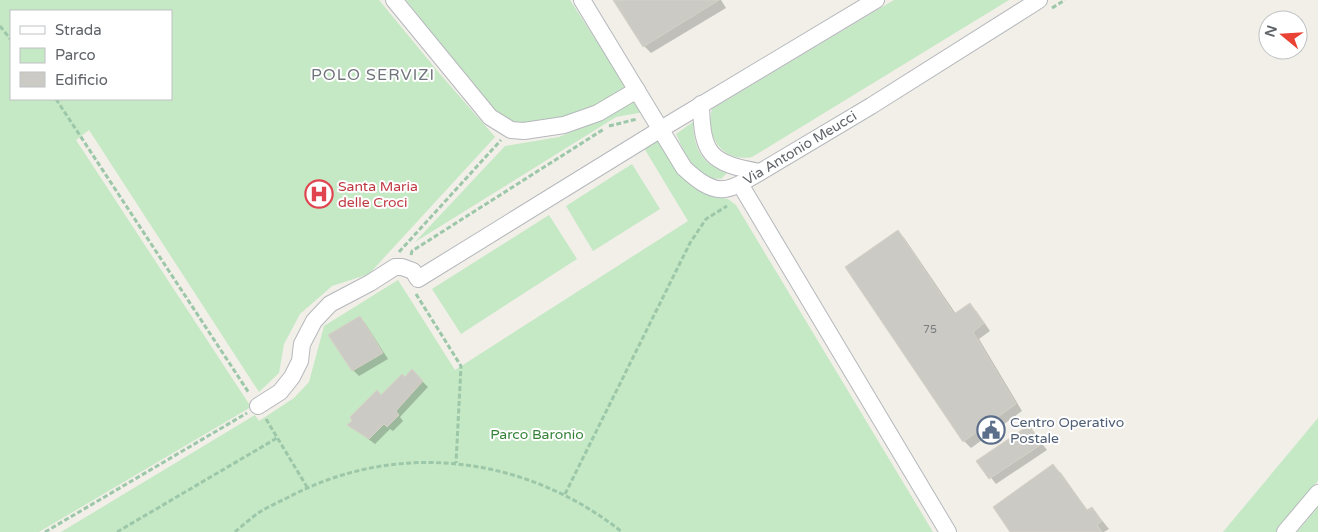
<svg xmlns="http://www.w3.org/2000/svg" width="1318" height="532" font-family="'Varela Round',sans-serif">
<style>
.green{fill:#c5e8c5;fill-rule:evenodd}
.shadow{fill:#0003}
.building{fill:#cccac5;stroke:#d6d1c6}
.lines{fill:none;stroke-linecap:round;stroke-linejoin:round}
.minor-casing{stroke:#b5b8bc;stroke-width:18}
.path{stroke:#9cc7a9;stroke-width:3;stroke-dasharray:5 2.5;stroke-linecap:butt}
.minor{stroke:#fff;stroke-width:16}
.labels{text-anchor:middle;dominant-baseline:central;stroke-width:4;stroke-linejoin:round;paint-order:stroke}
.number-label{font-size:11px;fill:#7a7d7f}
.street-label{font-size:14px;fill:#5f6368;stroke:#fff}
.health-label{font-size:14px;fill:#be3a42;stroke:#fff;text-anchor:start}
.service-label{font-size:14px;fill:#4e5e75;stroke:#fff;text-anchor:start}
.park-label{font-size:14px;fill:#348238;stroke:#fff}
.quarter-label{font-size:16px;letter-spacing:1px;fill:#70757a;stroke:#fff}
</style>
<rect width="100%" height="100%" fill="#f1efe8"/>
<g class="green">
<path d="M0 0H379L440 74 495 137 369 274 332 286 300 314 284 344 279 373 259 392 89 130 76 140 251 407 39 532H0ZM11 11H171V99H11Z"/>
<polygon points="406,0 570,0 627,88 588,110 567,116 528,122 517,123 500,116 485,103"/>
<path d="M894 0H1009L752 157C722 163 705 136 712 109Z"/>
<polygon points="634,97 644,112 616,117 415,242 505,146 559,137 592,123"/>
<path d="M693 122C694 148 701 164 727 173L721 179C718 178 713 179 709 178 692 172 683 149 676 134Z"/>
<polygon points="659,139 694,185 707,195 728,199 736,205 933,532 61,532 255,415 259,421 294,398 309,382 324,326 398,280 455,370 688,221 644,148"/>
<polygon points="632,164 660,209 593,251 566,206"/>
<polygon points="549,215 577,259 461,334 432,289"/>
<polygon points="1318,418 1318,481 1277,532 1223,532"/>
<polygon points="1318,507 1318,532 1297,532"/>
</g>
<g class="shadow">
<polygon points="615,0 721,0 726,8 651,53 644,46"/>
<polygon points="898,231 905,239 956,314 970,305 977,312 990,331 979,339 1022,411 971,448 964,441"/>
<polygon points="360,318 365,323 388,359 359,376 353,370 330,335"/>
<polygon points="412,371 428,387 400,417 403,421 393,431 390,429 375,444 349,425"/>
<polygon points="1029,427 1047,450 996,484 978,461"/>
<polygon points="1053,466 1061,473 1088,511 1092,508 1109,529 1104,532 1011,532"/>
</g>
<g class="building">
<polygon points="613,0 719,0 643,47"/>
<polygon points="898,230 954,314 970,303 984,323 973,332 1016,404 963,442 845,267"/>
<polygon points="360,316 383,353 352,371 328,335"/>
<polygon points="412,369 423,381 396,411 399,415 387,427 384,424 369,439 347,425 352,421 350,417 377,390 381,395 402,374 405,377"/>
<polygon points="1029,425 1042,444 989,479 976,461"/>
<polygon points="1053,464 1087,510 1092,507 1102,521 1097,525 1102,532 1010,532 993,507"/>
</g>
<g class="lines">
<g class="minor-casing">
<g id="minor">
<polyline points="394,0 490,117 511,130 524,131 564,125 598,113 637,90"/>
<path d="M582 0 684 168C694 177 709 191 724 189 729 189 735 186 740 184L871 106 1039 0"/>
<path d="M701 104C702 155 710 163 760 172"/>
<polyline points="740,184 948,532"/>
<polyline points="258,406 280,392 292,377 300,361 302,344 314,321 330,304 370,283 395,267 402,267 413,271 418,279 661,129 876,0"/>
<polyline points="1285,532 1318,493"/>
</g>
</g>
<g class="path">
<polyline points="1052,8 1065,0"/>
<polyline points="0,26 11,40"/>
<polyline points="56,99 249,393"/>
<polyline points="609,126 637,119"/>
<polyline points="399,252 501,140"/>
<polyline points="411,255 412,251 604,129"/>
<polyline points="416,294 461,366 456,463"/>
<polyline points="266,419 307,487"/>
<polyline points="565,494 690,243 706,219 727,206"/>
<polyline points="45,532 247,413"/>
<polyline points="117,532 277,438"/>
<path d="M235 532C242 526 250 519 258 513 266 508 276 503 285 499 395 439 525 455 622 532"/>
</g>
<use href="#minor" class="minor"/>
</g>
<defs>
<g id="hospital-ring" transform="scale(1.4375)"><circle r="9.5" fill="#fff" stroke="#e0444e" stroke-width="1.5"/><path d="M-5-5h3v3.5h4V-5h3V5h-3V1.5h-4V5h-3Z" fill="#e0444e"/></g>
<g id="civic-ring" transform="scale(1.4375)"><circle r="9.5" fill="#fff" stroke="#5c6f8a" stroke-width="1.5"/><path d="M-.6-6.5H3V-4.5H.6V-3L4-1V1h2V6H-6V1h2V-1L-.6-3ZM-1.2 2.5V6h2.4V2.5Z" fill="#5c6f8a"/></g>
</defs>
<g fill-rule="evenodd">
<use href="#hospital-ring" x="319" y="194"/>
<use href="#civic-ring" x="991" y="430"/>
</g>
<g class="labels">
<g class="number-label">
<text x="930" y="329">75</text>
</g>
<g class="street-label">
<text transform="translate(800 148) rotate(-31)">Via Antonio Meucci</text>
</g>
<g class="health-label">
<text x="338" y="186">Santa Maria<tspan x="338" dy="16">delle Croci</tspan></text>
</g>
<g class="service-label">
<text x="1010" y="422">Centro Operativo<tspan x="1010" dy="16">Postale</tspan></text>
</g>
<g class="park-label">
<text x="537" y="434">Parco Baronio</text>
</g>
<g class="quarter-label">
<text x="373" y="75">POLO SERVIZI</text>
</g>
</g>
<rect x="10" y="10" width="162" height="90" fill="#ffffff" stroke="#bfc1c3"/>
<rect x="20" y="26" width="25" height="8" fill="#ffffff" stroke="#bfc1c3"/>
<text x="55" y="35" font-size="15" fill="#5f6368">Strada</text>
<rect x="20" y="48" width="25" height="15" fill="#c5e8c5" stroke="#bfc1c3"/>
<text x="55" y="60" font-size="15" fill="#5f6368">Parco</text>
<rect x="20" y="72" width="25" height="15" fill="#cccac5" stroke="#bfc1c3"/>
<text x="55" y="85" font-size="15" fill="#5f6368">Edificio</text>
<g transform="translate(1283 35) rotate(288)"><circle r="24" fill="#ffffff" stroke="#bfc1c3"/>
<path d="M0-4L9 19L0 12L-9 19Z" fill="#ea4335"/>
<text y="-8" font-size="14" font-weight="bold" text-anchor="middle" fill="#5f6368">N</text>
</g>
</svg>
